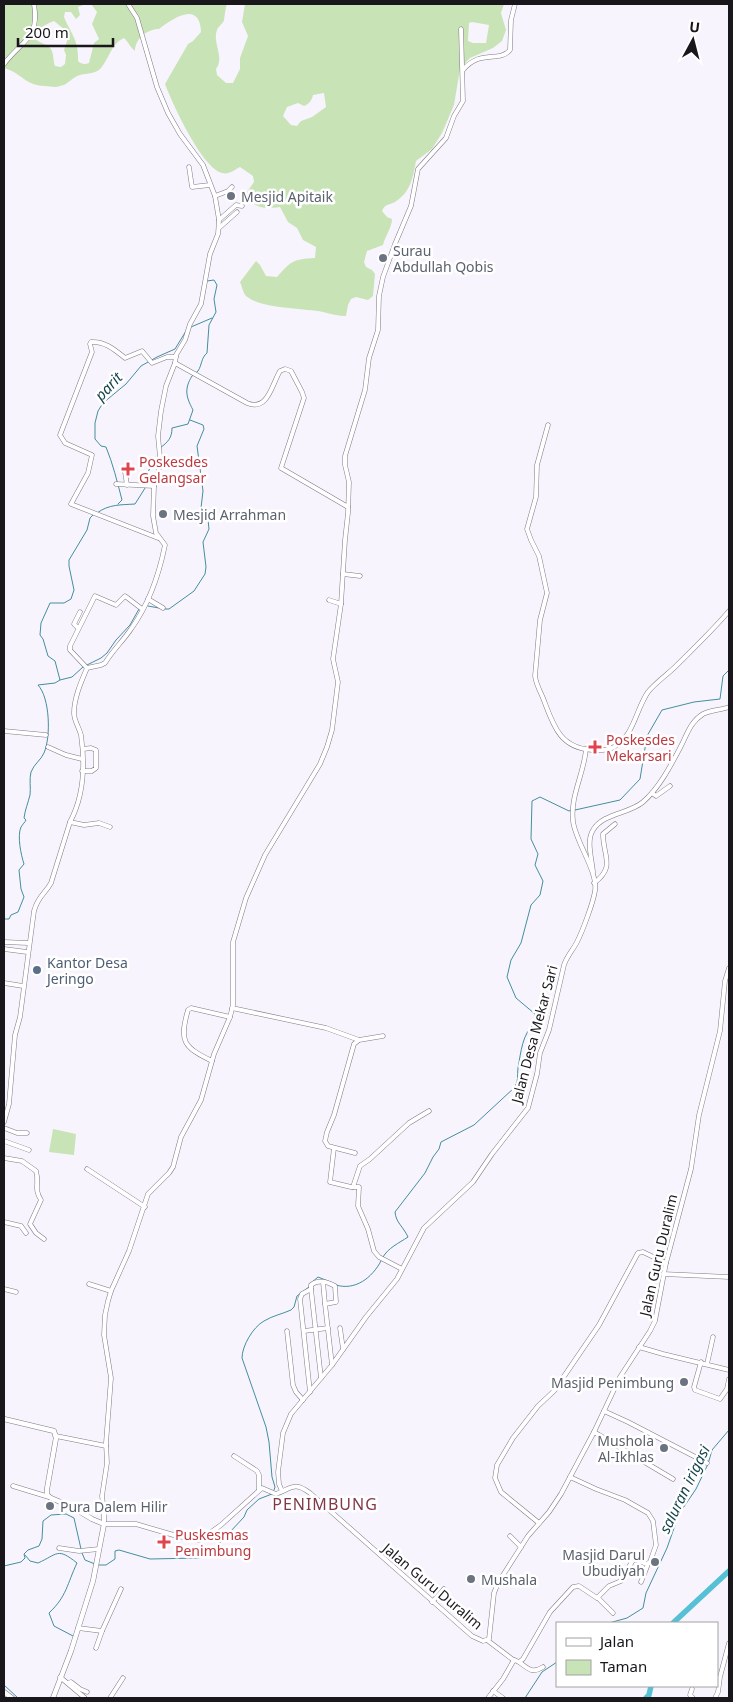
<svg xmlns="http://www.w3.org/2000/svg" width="733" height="1702" font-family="'Noto Sans',sans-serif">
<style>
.green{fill:#c8e4b6;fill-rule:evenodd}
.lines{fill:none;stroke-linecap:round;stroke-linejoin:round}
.stream{stroke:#448e9e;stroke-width:1}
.river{stroke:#56c1d5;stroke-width:5.5}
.minor-casing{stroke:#7f7986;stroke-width:5}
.tertiary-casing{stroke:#7f7986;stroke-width:5.5}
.minor{stroke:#fff;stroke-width:4}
.tertiary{stroke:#fff;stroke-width:4.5}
.worship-dot{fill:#6b7280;stroke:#fff;stroke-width:2}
.health-dot{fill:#e0444e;stroke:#fff;stroke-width:2}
.service-dot{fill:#5c6f8a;stroke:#fff;stroke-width:2}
.labels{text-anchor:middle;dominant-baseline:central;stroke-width:5;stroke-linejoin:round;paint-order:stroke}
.worship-label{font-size:14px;fill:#5b616d;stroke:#fff;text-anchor:start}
.health-label{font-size:14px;fill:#be3a42;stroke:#fff;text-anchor:start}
.service-label{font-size:14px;fill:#4e5e75;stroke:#fff;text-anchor:start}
.street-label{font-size:14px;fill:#19171c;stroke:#fff}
.water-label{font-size:15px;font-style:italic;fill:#15454e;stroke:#fff}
.quarter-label{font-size:16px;letter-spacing:1px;fill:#813948;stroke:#fff}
</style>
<rect width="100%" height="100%" fill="#f8f4fd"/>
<g class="green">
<path d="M4 4H86L78 7 80 15 76 19 71 12H65L64 17C71 34 79 40 78 61 81 64 85 65 89 63L94 43 99 39 92 24 97 12 91 4H227C225 9 225 15 224 20 223 24 218 26 217 30 212 43 225 57 216 69L217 75 226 83H233L240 69V58L248 36 242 22 245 4H504L501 13 506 30 502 41 493 48 470 58 460 69 454 105 442 133 432 149 416 161C413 177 411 192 395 202 389 205 385 204 382 211L387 217 392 219C392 228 385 236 383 245L367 251 364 262 366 267 372 270 375 274 373 296 368 300 356 297 351 299 348 305 346 316C338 316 331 314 323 312 303 308 261 309 246 296 243 293 242 286 240 282L256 261 260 265 266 276 277 277C291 261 293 259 315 258L316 247 303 240 297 228 288 222 280 207C263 209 256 209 245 195L254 182 253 176 240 167C234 170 229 175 222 173 202 168 172 103 165 84L188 44 193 41 201 32C200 0 173 18 159 29 147 29 135 39 135 51 130 47 129 43 124 38 111 44 110 57 101 68 96 74 88 73 80 75 72 77 68 85 60 86 55 88 50 86 45 86 24 85 22 73 4 68ZM54 21 65 30 68 38 64 50 66 55 65 64 61 67 55 66C53 61 54 54 51 49 46 43 38 43 33 37L35 30C42 28 47 23 54 21ZM472 22 489 25 486 43H473L468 41 469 23ZM324 93 326 107 312 117 301 121 297 126 291 125 283 116 287 107 298 103 304 106C309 104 312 100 313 95Z"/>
<polygon points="53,1129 76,1134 74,1155 49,1152"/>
</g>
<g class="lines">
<g class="stream">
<polyline points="191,327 212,318"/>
<path d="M160 448C168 442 172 438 172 428L188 424 193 410C186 397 184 389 192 376 194 374 196 373 198 371 202 365 201 358 207 353L209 325 216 312 214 299 217 285 214 280 207 281"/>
<path d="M118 504 122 500C117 481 113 464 106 447L101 446 95 439V423L98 411 103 403 126 384 141 366 157 357 175 349 186 331"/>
<path d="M97 513C109 504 121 505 135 504L147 485 149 478 148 472 150 468 155 466 158 459"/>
<polyline points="148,606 159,608"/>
<polyline points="165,609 169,609 194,591 205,574 206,567 203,542 209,529 208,520 201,508 203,491 197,446 204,429 203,425 190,420"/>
<polyline points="87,665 101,658 107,653 116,640 130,625 139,609"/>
<polyline points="60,680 72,677 83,667"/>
<polyline points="575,810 620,800 640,779 647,736 662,710 694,702 720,699 723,676 729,670"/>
<path d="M4 919H9L11 915 18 912 24 897 21 889 19 870 24 864C21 855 17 836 21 827 23 824 25 822 26 820L24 818C25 810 28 803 30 795 31 788 29 779 31 772 34 764 41 760 44 753 51 737 50 698 38 685L55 683 60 680 55 661 48 656 43 639 40 635 41 623 50 603H64L71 599 74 590 69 566V560L87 530 90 518 93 515"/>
<path d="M383 1257C388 1248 399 1243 408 1237 403 1226 396 1223 395 1212L425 1173 433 1157 439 1149 441 1142 474 1125 514 1088C519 1081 517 1076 518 1068 521 1052 522 1034 535 1023V1014L516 998 507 977 511 960 521 943 531 905 540 895 543 881 535 865 538 854 531 839 532 801 540 797 569 811 571 810"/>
<polyline points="311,1283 318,1277 328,1281"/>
<path d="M336 1285C355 1291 372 1278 381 1261"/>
<path d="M274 1490 275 1487 272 1477 269 1442 266 1427 242 1358C242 1346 253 1327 264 1321 272 1316 282 1314 291 1310L294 1307 297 1296 309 1287"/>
<polyline points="82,1553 85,1560 95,1564"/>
<path d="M25 1555 30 1561 38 1563C58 1554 57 1547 77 1563 67 1584 67 1596 49 1613L54 1626 73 1636"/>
<polyline points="99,1565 106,1565 115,1559 115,1551 119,1550 150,1559 199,1558 215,1548 244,1517 247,1510 259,1499 272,1494"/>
<polyline points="4,1566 21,1562 25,1558 24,1554 28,1550 39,1546 42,1539 43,1521 51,1515 66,1514 74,1518 81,1549"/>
<polyline points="609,1623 627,1618 643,1608 646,1593 667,1548 679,1514 696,1489 708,1464 712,1450 729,1430"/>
<polyline points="4,1685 18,1698"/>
<polyline points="525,1698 542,1672 557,1662"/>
</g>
<g class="river">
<polyline points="673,1623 729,1571"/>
<polyline points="646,1698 649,1695 651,1686"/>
</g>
<g class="minor-casing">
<g id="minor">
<path d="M461 29 463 101 454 116 446 138 418 169 411 206 395 244 383 277 379 296 378 330 369 358 365 390 345 456V465L349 482 348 513 345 540 341 604 333 659 338 682 332 730 327 747 320 764 265 855 246 898 233 942V1005L230 1017 214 1054 201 1100 181 1137 173 1167 169 1173 148 1194 129 1251 111 1291 108 1301 105 1315 104 1335 111 1378 106 1443 107 1463 102 1496 104 1512V1524H136L177 1536 200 1540 221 1525 262 1488 276 1494C292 1488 294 1481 310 1493L472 1636 483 1641 489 1639 494 1593 498 1583 528 1536 549 1512 561 1494 594 1432 620 1377 650 1331 655 1321 666 1263 691 1169 699 1115 720 1031 725 981 729 968"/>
<path d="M4 64C22 40 40 39 34 4"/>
<path d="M463 70C480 49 499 63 510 50L511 20 515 4"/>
<polyline points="189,167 192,187 210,185"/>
<polyline points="215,196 228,191 232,187"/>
<polyline points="219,220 236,205 242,206"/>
<polyline points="219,228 237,212"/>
<path d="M175 363 247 403C268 412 272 384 280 371L285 369 291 371 302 392 304 398 281 468 348 507"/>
<path d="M548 425 537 465 536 497 527 529 531 540 539 556 547 593 540 620 535 676C536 684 540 691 543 698 553 724 559 748 592 750 600 750 607 751 614 747 634 736 636 709 648 692 656 682 667 675 676 666 694 648 713 630 729 611"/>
<polyline points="125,472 127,485"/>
<polyline points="116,484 154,486"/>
<path d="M158 538 71 504 88 473 92 455 65 443 60 435 92 352 90 344 91 342C105 341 115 350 125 358L142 351 152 363 167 357H176"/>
<polyline points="343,574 360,576"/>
<polyline points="148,599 163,608"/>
<polyline points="329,600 341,604"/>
<polyline points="78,628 74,624 80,612"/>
<polyline points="87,668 70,650 70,646 95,596 116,605 125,596 142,609"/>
<polyline points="4,731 46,735"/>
<polyline points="48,747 66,755 82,759"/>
<polyline points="82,771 92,771 96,768 96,750 91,748 83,749"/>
<polyline points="652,793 656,796 670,786"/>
<polyline points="70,822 84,825 99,823 110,827"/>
<path d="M593 872C592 859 586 841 593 830 603 813 629 814 643 802 659 788 670 767 680 748 687 735 690 722 703 714 711 710 721 710 729 707"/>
<path d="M594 883C616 867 603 856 603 834L615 824"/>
<polyline points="4,942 28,943"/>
<polyline points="4,949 27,952"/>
<polyline points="4,983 23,986"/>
<polyline points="232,1008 326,1028 359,1040"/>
<path d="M212 1061C183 1047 179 1041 188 1010L191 1008 230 1017"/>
<path d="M4 1122 9 1104 15 1035 20 1017 34 911C38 896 45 894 51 883L70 822C84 796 85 763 81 735 79 727 74 721 74 713 74 698 81 682 87 668L101 665 105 663C113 650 123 641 131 629 149 604 159 575 165 545L156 533 153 516 154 486 158 476 160 457 158 436 161 411 166 386 175 363 176 355 185 340 190 324 201 304 210 254 218 234 219 220 215 196 203 165 180 134 168 113 157 87 137 18 128 4"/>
<polyline points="4,1128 17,1133 27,1133"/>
<polyline points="4,1141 29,1150"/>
<polyline points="334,1148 330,1182 351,1187 359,1187 358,1206 368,1229 374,1251 379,1257 402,1269"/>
<polyline points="355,1153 328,1146 325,1141 327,1132 334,1115 354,1044 359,1040 383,1036"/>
<path d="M4 1158 22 1161 36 1171C40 1184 33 1187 41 1200L30 1224 36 1233 44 1239"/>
<polyline points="87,1169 145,1207"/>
<polyline points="353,1187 360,1166 370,1159 409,1123 429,1111"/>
<polyline points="4,1222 21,1226 26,1233"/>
<polyline points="663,1274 729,1277"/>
<polyline points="323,1282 325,1304"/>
<polyline points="89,1284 111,1291"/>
<polyline points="4,1289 16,1292"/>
<polyline points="311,1289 321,1378"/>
<polyline points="340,1328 343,1349"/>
<polyline points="287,1331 293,1385 296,1392 303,1400"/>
<polyline points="304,1331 328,1328"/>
<polyline points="639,1347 663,1354 729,1370"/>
<polyline points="701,1362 694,1387 695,1390 720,1399 727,1389 729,1379"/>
<polyline points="707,1364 713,1337"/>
<path d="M310 1392 300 1299 302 1294 311 1289V1285C318 1279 328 1282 335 1286L336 1302 325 1304 332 1365"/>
<polyline points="604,1411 628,1422 707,1463"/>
<polyline points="594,1432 673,1479"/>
<polyline points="56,1436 106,1446"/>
<polyline points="234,1456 257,1471 259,1475 259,1490"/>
<polyline points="13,1486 49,1497"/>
<path d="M282 1491 279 1484 278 1472 283 1433 291 1414 332 1365 366 1317 397 1279 424 1228 473 1182 492 1154 528 1108 537 1074 540 1053 549 1030 564 965C567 956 573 950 577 942 583 930 593 903 595 891 598 871 575 841 573 821 570 796 584 774 586 749"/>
<polyline points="539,1523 501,1492 495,1478 497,1465 513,1438 538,1406 554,1391 599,1325 638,1253 643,1252 666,1263"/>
<polyline points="510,1536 521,1547"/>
<polyline points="59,1548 79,1551 99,1549"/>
<polyline points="641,1582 648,1564"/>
<polyline points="598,1598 613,1613"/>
<polyline points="432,1602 444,1589"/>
<polyline points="78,1628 102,1631 121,1589"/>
<polyline points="487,1640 512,1659 519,1662 523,1659 550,1612 573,1587 579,1586 597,1598 609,1586 621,1581 633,1560 636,1560 647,1564 650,1562 656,1545 653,1521 648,1513 625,1500 596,1489 570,1477"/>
<polyline points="96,1648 102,1631"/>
<path d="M519 1662C529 1669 532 1674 543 1667"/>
<polyline points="60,1677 85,1698"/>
<polyline points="68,1683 71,1682 80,1689 87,1692"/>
<polyline points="692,1689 690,1695 693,1698"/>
<polyline points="493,1691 503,1698"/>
<polyline points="110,1698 123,1678"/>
<polyline points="488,1698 503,1679 514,1660"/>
<polyline points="715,1698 718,1692 720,1677 729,1643"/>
</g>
</g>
<g class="tertiary-casing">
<g id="tertiary">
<polyline points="4,1419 54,1431 56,1438 47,1489 47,1495 51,1498 72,1507 92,1519 104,1524 93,1581 71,1651 53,1698"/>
<polyline points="4,1692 12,1698"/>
</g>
</g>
<use href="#minor" class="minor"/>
<use href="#tertiary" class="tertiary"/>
</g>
<g class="worship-dot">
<circle cx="231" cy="196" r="5"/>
<circle cx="383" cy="258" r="5"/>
<circle cx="163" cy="514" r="5"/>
<circle cx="684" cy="1382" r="5"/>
<circle cx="664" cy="1448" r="5"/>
<circle cx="50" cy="1506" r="5"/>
<circle cx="655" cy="1562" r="5"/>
<circle cx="471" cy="1579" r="5"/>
</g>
<g class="health-dot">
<path d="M125.5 461.5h5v5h5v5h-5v5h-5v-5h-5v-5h5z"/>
<path d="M592.5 739.5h5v5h5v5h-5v5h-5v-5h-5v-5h5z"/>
<path d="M161.5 1534.5h5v5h5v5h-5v5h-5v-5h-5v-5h5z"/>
</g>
<circle class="service-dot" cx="37" cy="970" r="5"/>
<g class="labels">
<g class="worship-label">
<text x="241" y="196">Mesjid Apitaik</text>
<text x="393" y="250">Surau<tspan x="393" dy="16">Abdullah Qobis</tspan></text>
<text x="173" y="514">Mesjid Arrahman</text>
<text x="674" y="1382" text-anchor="end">Masjid Penimbung</text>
<text x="654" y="1440" text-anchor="end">Mushola<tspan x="654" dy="16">Al-Ikhlas</tspan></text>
<text x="60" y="1506">Pura Dalem Hilir</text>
<text x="645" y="1554" text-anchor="end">Masjid Darul<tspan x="645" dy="16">Ubudiyah</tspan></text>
<text x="481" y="1579">Mushala</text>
</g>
<g class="health-label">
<text x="139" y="461">Poskesdes<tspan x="139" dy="16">Gelangsar</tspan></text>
<text x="606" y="739">Poskesdes<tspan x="606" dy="16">Mekarsari</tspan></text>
<text x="175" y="1534">Puskesmas<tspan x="175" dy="16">Penimbung</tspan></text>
</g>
<g class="service-label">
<text x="47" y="962">Kantor Desa<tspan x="47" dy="16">Jeringo</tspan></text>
</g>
<g class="street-label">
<text transform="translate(534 1034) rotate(-75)">Jalan Desa Mekar Sari</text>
<text transform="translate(658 1255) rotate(-77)">Jalan Guru Duralim</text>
<text transform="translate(433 1586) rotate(40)">Jalan Guru Duralim</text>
</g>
<g class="water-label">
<text transform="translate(108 386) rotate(-47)">parit</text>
<text transform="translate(684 1489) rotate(-64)">saluran irigasi</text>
</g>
<g class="quarter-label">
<text x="325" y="1504">PENIMBUNG</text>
</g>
</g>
<rect width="733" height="1702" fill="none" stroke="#19171c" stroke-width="10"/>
<rect x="556" y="1622" width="162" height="65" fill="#ffffff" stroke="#a3a2a4"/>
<rect x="566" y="1638" width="25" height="8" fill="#ffffff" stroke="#a3a2a4"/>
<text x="600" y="1647" font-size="15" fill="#19171c">Jalan</text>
<rect x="566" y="1660" width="25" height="15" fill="#c8e4b6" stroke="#a3a2a4"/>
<text x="600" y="1672" font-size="15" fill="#19171c">Taman</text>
<g transform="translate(693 40) rotate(7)" stroke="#ffffff" stroke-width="4" paint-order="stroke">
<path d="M0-4L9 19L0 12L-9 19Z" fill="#19171c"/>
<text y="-8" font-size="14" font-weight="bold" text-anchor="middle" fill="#19171c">U</text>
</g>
<path d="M18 38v8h95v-8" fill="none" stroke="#19171c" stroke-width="2.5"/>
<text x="25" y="38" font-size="15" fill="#19171c" stroke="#ffffff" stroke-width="4" paint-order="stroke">200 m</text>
</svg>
